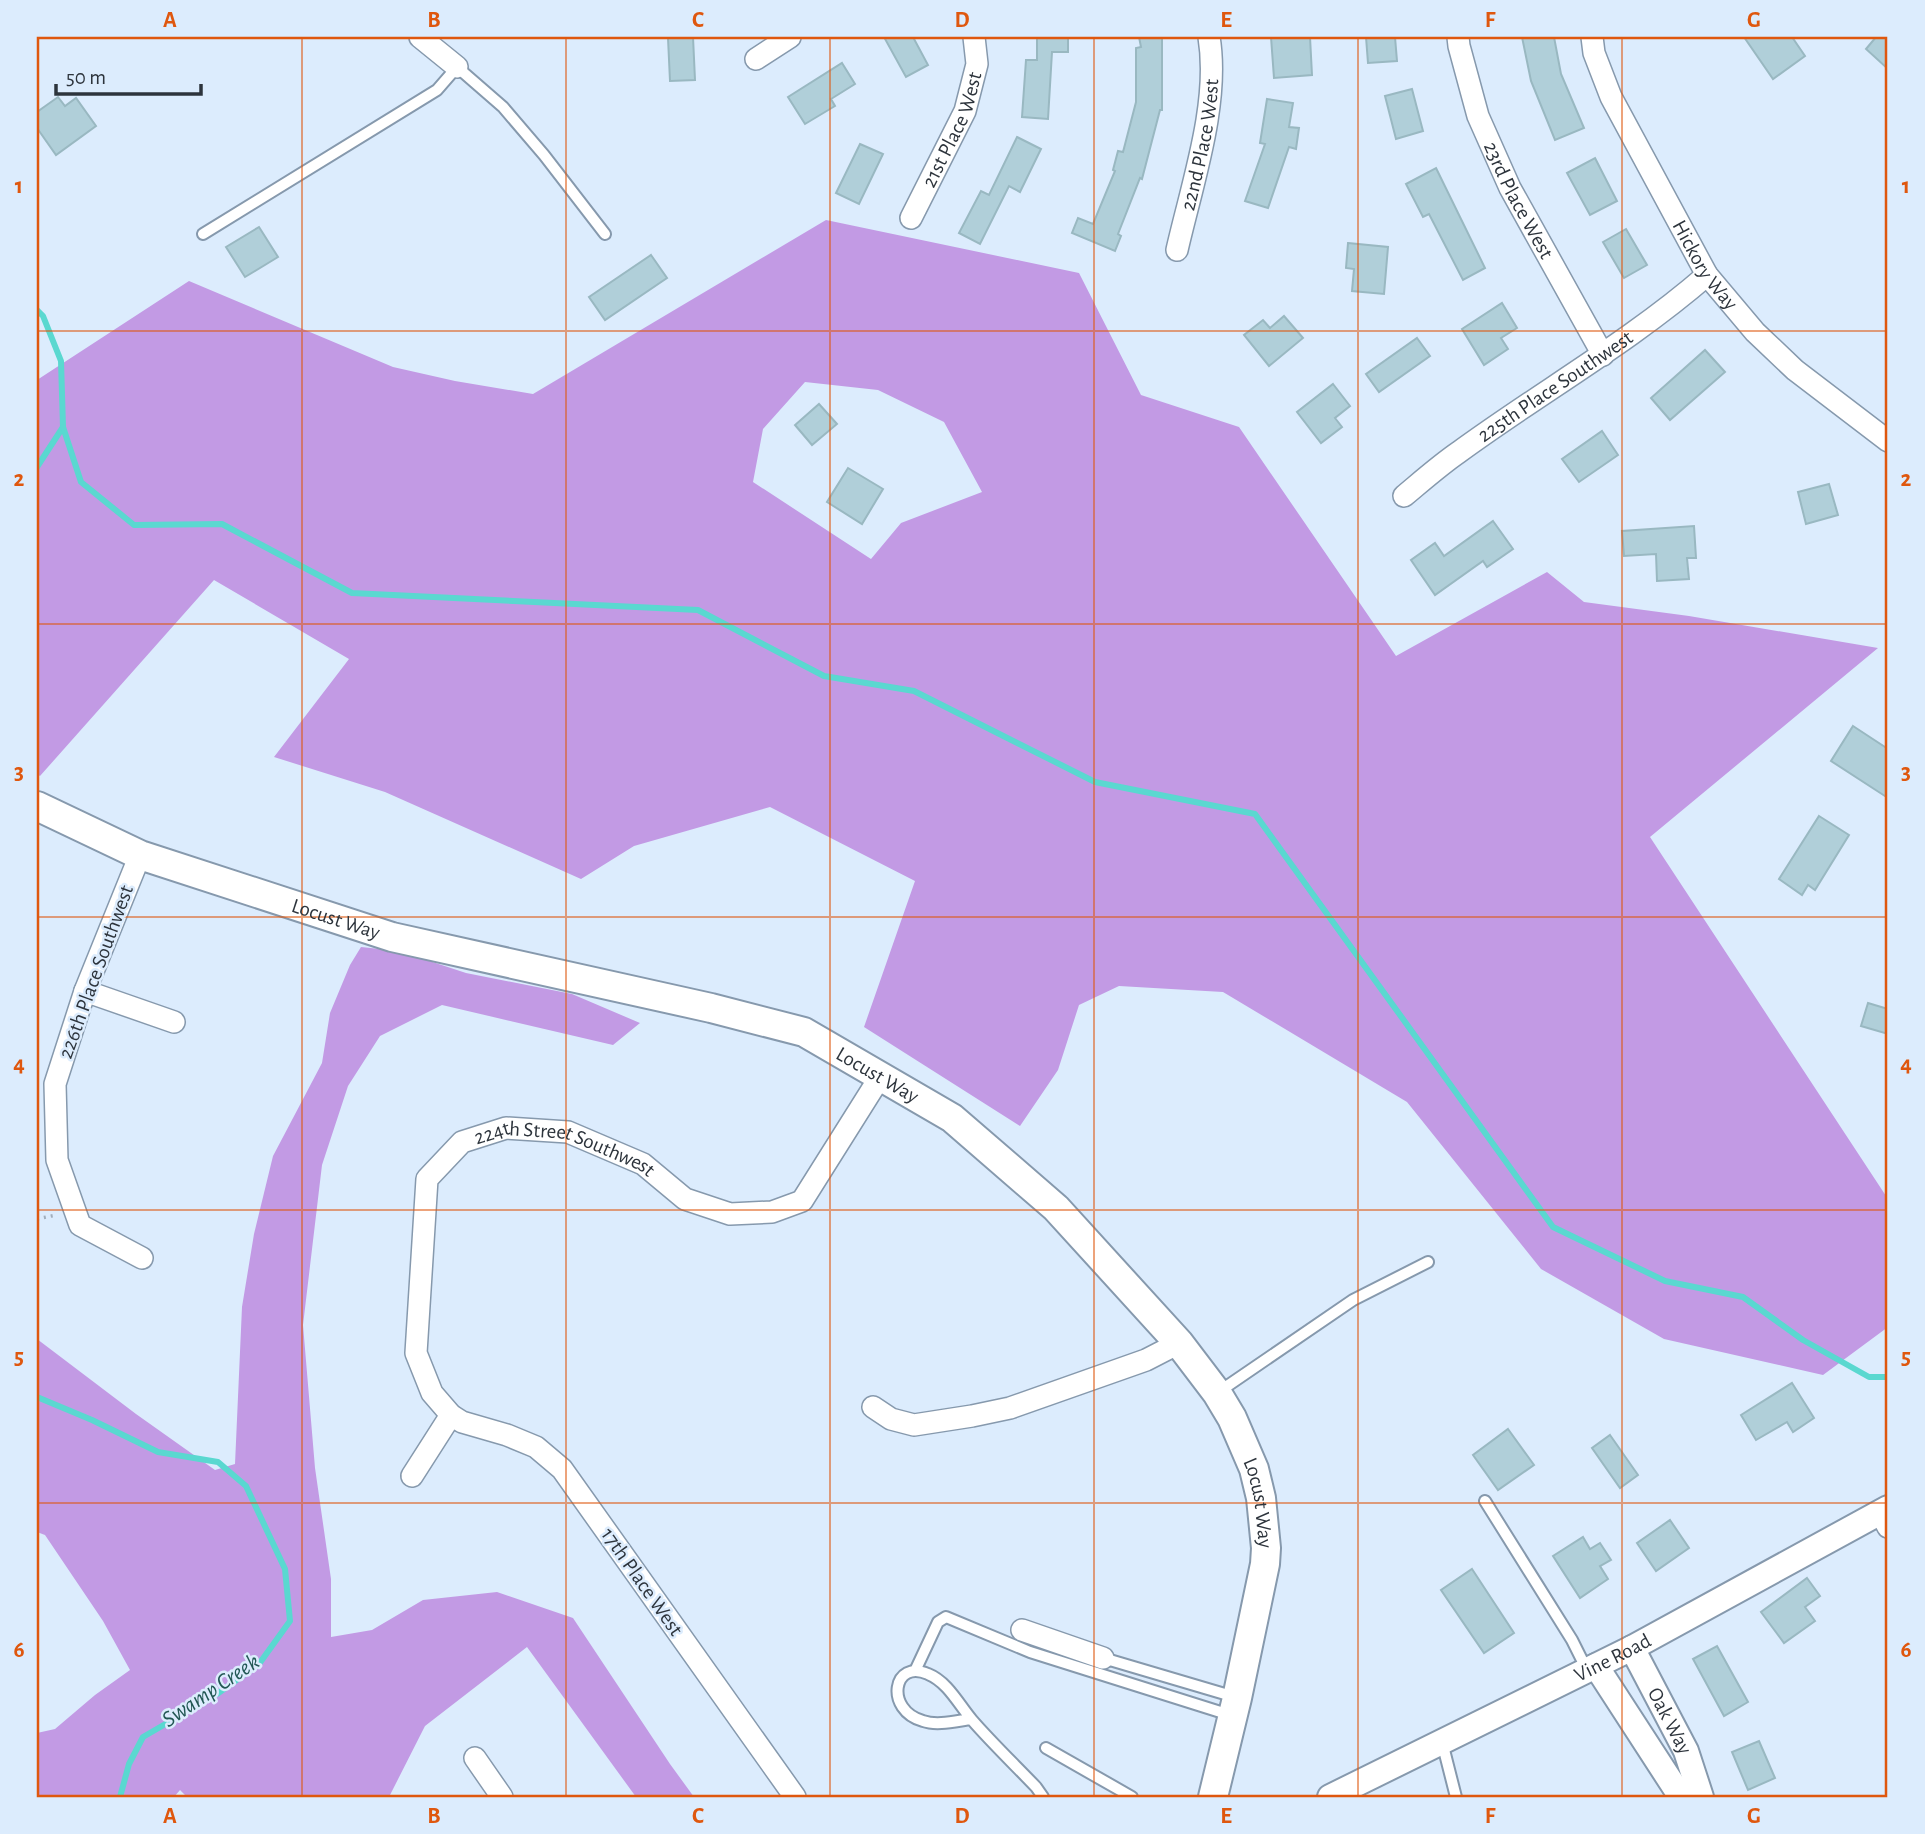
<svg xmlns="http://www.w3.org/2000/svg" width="1925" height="1834" font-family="'Alegreya Sans',sans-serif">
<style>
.forest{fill:#c29ae4;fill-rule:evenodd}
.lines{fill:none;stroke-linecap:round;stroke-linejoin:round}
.stream{stroke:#5ad8d0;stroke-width:6}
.building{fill:#b0cfd9;stroke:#99b8c1;stroke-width:2}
.service-casing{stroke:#8699ad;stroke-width:14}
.minor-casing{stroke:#8699ad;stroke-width:24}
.tertiary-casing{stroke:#8699ad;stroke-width:28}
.secondary-casing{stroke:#8699ad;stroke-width:32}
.path{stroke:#a1aebc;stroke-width:3.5;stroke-dasharray:2 5;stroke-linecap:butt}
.service{stroke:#fff;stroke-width:10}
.minor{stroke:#fff;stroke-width:21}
.tertiary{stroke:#fff;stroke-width:24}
.secondary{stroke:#fff;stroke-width:28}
.grid{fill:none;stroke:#df570e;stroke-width:2;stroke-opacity:0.55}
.labels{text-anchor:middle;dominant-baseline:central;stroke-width:5;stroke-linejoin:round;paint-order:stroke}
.street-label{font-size:21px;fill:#2d343c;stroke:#dcecfd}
.water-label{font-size:23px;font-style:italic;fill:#225754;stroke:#dcecfd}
.neatline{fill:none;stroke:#df570e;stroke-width:2.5}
.grid-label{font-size:23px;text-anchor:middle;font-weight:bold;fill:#df570e}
</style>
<rect width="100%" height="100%" fill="#dcecfd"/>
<g class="forest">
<path d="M826 220 1079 273 1141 395 1239 427 1396 656 1547 572 1584 602 1689 616 1878 648 1650 837 1888 1199V1327L1823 1375 1664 1339 1541 1269 1407 1102 1223 992 1119 986 1079 1005 1058 1070 1020 1126 864 1027 915 881 770 807 634 846 581 879 385 792 274 757 349 659 214 580 40 776 37 774V380L189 281 393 367 455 381 533 394ZM805 382 878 390 944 422 982 492 901 523 871 559 753 482 763 429Z"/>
<polygon points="361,947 399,951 466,973 572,994 640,1023 613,1045 442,1005 380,1036 348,1086 322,1165 303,1325 315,1468 331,1579 331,1637 372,1630 423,1600 497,1592 573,1618 670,1764 694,1797 636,1797 527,1647 425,1726 389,1797 187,1797 180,1790 174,1797 37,1797 37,1733 55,1729 95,1695 130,1670 103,1621 45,1535 37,1532 37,1339 136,1414 215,1470 235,1464 242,1307 254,1234 273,1156 322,1063 330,1013 350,965"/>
</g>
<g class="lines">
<g class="stream">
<polyline points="37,310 43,316 61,361 63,427 37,467"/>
<polyline points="63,427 81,482 134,525 222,524 352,593 698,610 824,676 914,691 1095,782 1255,814 1553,1227 1665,1281 1743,1297 1803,1340 1869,1377 1888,1377"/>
<polyline points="37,1397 92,1420 158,1452 218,1462 246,1486 285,1569 290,1621 259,1664 217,1694 143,1737 129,1764 120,1797"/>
</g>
</g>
<g class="building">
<polygon points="693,37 695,80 670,81 668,38"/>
<polygon points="884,37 913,37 928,65 906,77"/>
<polygon points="1037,37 1068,37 1068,52 1052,52 1048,119 1022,117 1026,60 1037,60"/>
<polygon points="1139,37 1162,37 1162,110 1160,110 1142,179 1140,178 1118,234 1121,236 1115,251 1072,233 1078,218 1093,224 1115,171 1113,170 1118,151 1123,152 1136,102 1136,48 1141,47"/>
<polygon points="1271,37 1310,37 1312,75 1274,78"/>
<polygon points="1366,37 1395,37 1397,61 1368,63"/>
<polygon points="1522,37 1554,37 1561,74 1584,128 1555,140 1531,81"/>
<polygon points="1744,37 1792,37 1805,56 1773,79"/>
<polygon points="1876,37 1888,37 1888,69 1866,49"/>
<polygon points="842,63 855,84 831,99 835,106 805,124 788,97"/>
<polygon points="1412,89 1423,131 1396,139 1385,96"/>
<polygon points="58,97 65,106 76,98 96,126 56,155 37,128 37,112"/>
<polygon points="1267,99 1293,103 1289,127 1299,128 1296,149 1289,147 1268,208 1245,201 1265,144 1260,143"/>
<polygon points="1017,137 1041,149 1020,192 1009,186 980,244 959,233 981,191 989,195"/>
<polygon points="860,144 883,154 859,204 836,193"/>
<polygon points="1595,158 1617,201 1590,215 1567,173"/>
<polygon points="1436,168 1485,268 1463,280 1429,214 1423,217 1406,184"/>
<polygon points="259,227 278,257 245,277 226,247"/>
<polygon points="1626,229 1647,265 1624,278 1603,242"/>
<polygon points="1348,243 1388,247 1384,294 1352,291 1354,269 1346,268"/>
<polygon points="651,255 667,278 605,320 589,297"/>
<polygon points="1502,303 1517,328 1501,338 1508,349 1484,365 1462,329"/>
<polygon points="1284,316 1303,338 1269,366 1244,335 1263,320 1270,328"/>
<polygon points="1417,338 1430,356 1379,392 1366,374"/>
<polygon points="1705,350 1725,372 1670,420 1651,398"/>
<polygon points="1333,384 1350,406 1335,418 1342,427 1321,443 1297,412"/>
<polygon points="819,404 837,424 812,445 795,425"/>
<polygon points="1602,431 1618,455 1579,482 1562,459"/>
<polygon points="848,468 883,489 862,524 827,502"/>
<polygon points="1829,484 1838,515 1806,524 1798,492"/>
<polygon points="1493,521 1513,549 1487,567 1483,561 1435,595 1411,560 1435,543 1444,556"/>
<polygon points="1694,526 1696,558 1687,558 1689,579 1657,581 1656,554 1624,556 1622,531"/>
<polygon points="1853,726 1888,749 1888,798 1831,761"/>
<polygon points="1819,816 1849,835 1815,890 1808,885 1802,895 1779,879"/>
<polygon points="1868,1003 1888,1009 1888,1034 1861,1026"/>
<polygon points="1792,1383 1814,1418 1793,1432 1787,1422 1756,1440 1741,1415"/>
<polygon points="1508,1429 1534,1465 1498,1490 1473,1455"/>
<polygon points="1610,1435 1638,1475 1620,1488 1592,1448"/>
<polygon points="1670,1520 1689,1548 1656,1571 1637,1543"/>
<polygon points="1583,1537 1590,1549 1600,1543 1611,1560 1600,1566 1608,1579 1580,1598 1553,1556"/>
<polygon points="1472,1569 1514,1633 1484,1653 1441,1590"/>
<polygon points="1807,1578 1820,1596 1805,1607 1815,1621 1784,1643 1761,1612"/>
<polygon points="1717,1646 1748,1702 1724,1716 1693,1659"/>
<polygon points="1759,1741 1775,1778 1748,1790 1732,1752"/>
</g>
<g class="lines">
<g class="service-casing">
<g id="service">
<polyline points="203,234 437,90 457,67 503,107 544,155 605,234"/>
<polyline points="1217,1393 1353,1300 1428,1262"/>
<polyline points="1485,1501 1572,1640 1587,1670"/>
<polyline points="1103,1658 1235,1697"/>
<polyline points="915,1671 938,1622 946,1617 1030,1652 1230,1715"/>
<path d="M971 1719C956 1721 937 1726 923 1721 884 1710 893 1658 928 1674 948 1682 959 1705 972 1720 992 1743 1015 1765 1036 1787L1043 1797"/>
<polyline points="1442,1742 1456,1797"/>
<polyline points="1046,1748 1132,1797"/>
</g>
</g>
<g class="minor-casing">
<g id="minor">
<polyline points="420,37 457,67"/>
<path id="s1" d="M1458 37 1459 46 1478 116 1510 188 1603 355"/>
<path id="s2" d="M1592 37 1594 53 1611 97 1707 275 1755 332 1795 370 1888 441"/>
<polyline points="756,59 790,37"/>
<path id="s3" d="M911 218 965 111 977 64 974 37"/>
<path id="s4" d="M1177 250C1192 184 1220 103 1209 37"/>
<path id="s5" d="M1404 496C1422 481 1440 465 1459 452 1541 392 1630 342 1707 275"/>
<polyline points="140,855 85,991 55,1084 57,1160 80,1225 142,1258"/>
<polyline points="85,991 174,1022"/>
<polyline points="873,1407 891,1419 914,1425 972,1416 1010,1408 1146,1360 1179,1343"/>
<polyline points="412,1476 451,1415"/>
<polyline points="1880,1512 1888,1527"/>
<polyline points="1022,1630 1103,1658"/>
<polyline points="475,1758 502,1797"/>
<path id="s6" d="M795 1797 562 1469 536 1447 507 1435 462 1422 451 1415 432 1393 416 1353 427 1179 462 1142 506 1128 568 1132 643 1164 685 1199 730 1214 772 1212 802 1201 880 1077"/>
</g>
</g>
<g class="tertiary-casing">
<g id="tertiary">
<path id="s7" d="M1632 1648 1686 1751 1701 1797"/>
<polyline points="1596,1666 1681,1797"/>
<path id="s8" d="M1330 1797 1632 1648 1888 1508"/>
</g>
</g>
<g class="secondary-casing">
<g id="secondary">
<path id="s9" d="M37 806 140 855 392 937 711 1008 804 1032 952 1118 1056 1208 1179 1343 1217 1393 1232 1418 1254 1469 1261 1498 1266 1548 1265 1564 1237 1698 1213 1797"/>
</g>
</g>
<polyline class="path" points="37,1219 56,1215"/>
<use href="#service" class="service"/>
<use href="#minor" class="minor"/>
<use href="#tertiary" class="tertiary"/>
<use href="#secondary" class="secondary"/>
</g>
<path class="grid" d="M302 37V1797M566 37V1797M830 37V1797M1094 37V1797M1358 37V1797M1622 37V1797M37 331H1888M37 624H1888M37 917H1888M37 1210H1888M37 1503H1888"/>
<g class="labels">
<g class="street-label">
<text stroke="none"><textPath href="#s3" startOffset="98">21st Place West</textPath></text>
<text stroke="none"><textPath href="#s4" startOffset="108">22nd Place West</textPath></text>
<text stroke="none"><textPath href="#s1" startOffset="175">23rd Place West</textPath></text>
<text stroke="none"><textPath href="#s2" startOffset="256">Hickory Way</textPath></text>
<text stroke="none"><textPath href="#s5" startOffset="187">225th Place Southwest</textPath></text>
<text stroke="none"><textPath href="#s9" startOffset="320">Locust Way</textPath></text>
<text transform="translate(96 972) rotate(-70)">226th Place Southwest</text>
<text stroke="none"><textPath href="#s9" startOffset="887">Locust Way</textPath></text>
<text stroke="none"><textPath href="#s6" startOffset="933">224th Street Southwest</textPath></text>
<text stroke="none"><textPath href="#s9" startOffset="1475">Locust Way</textPath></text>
<text transform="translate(642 1582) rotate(55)">17th Place West</text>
<text stroke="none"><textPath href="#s8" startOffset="315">Vine Road</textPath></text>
<text stroke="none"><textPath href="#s7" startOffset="82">Oak Way</textPath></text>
</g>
<g class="water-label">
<text transform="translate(211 1691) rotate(-34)">Swamp Creek</text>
</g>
</g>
<rect width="1925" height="1834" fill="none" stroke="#dcecfd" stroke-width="77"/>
<path d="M56 84v10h145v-10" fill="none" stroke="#2d343c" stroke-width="3.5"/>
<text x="66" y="84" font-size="21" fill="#2d343c" stroke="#dcecfd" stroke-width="5" paint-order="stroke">50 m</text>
<rect x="38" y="38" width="1848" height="1758" class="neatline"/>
<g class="grid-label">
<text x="170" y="27">A</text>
<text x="434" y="27">B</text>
<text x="698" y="27">C</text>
<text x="962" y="27">D</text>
<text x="1226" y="27">E</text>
<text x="1490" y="27">F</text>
<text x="1754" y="27">G</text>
<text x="19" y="193">1</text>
<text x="1906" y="193">1</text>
<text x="19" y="486">2</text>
<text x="1906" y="486">2</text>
<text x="19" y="779">3</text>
<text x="1906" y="779">3</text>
<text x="19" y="1071">4</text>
<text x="1906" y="1071">4</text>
<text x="19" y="1364">5</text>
<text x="1906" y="1364">5</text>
<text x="19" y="1657">6</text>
<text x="1906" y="1657">6</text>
<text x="170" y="1823">A</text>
<text x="434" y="1823">B</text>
<text x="698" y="1823">C</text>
<text x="962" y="1823">D</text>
<text x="1226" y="1823">E</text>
<text x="1490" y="1823">F</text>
<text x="1754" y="1823">G</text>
</g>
</svg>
